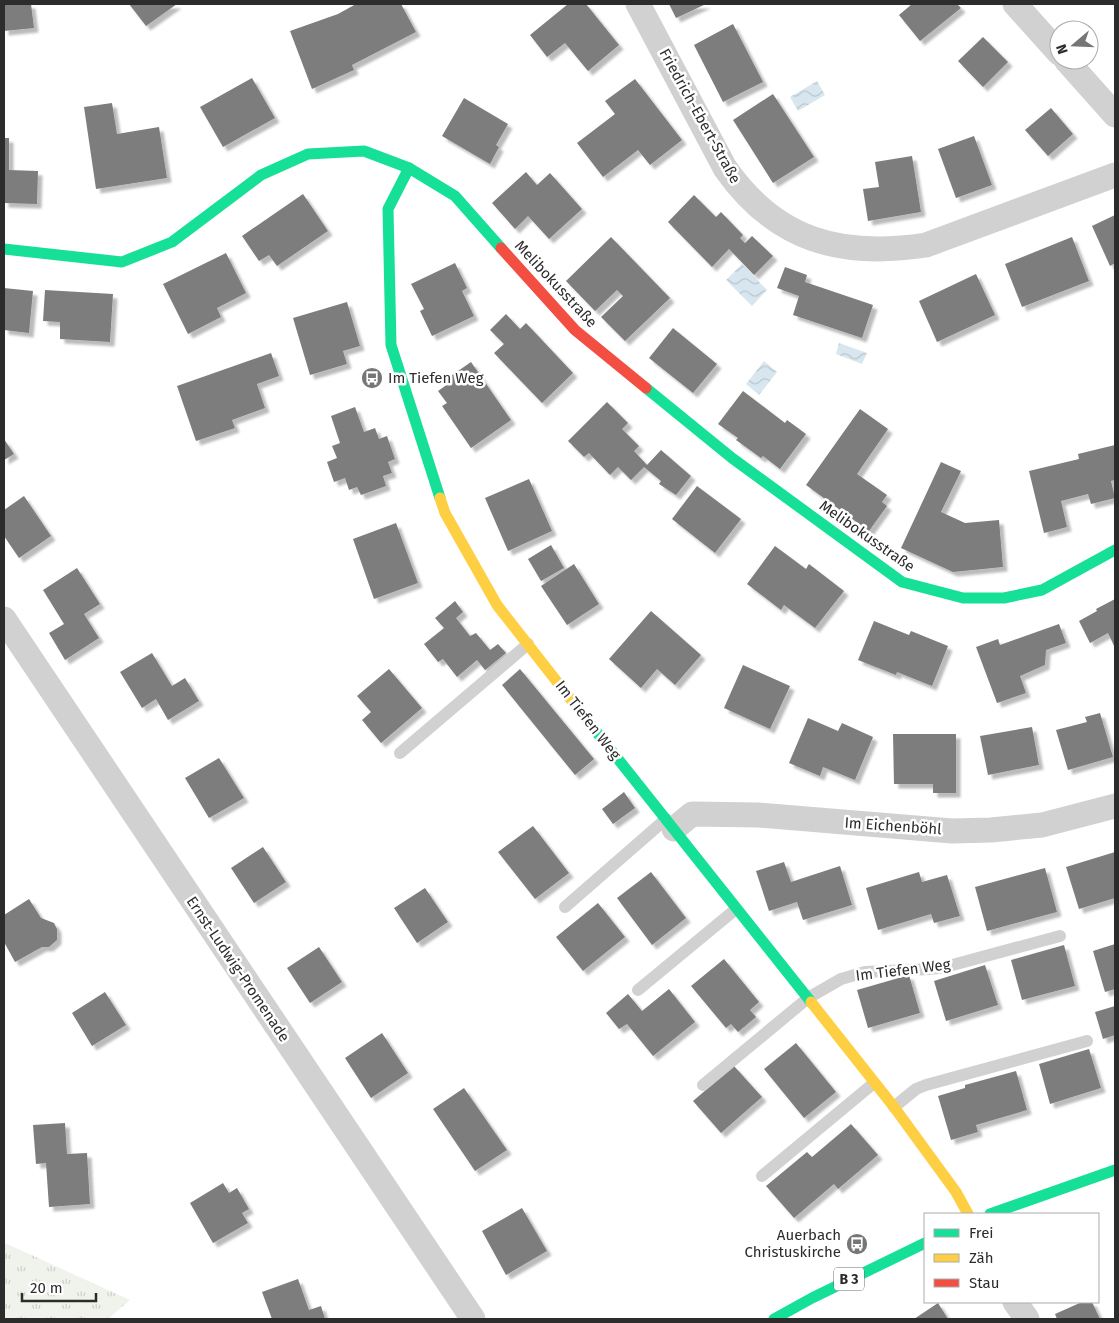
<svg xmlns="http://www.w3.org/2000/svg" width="1119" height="1323" font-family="'Fira Sans',sans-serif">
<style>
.grass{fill:url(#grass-tufts)}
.water{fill:url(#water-waves)}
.building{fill:#7d7d7d;filter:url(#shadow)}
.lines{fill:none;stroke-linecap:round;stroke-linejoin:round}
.lane{stroke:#d1d1d1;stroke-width:12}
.street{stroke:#d1d1d1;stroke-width:25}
.fast{stroke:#16e098;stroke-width:11}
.slow{stroke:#ffcf43;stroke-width:11}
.jam{stroke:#f24e42;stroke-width:11}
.labels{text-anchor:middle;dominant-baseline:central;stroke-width:5;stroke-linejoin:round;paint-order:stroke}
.shield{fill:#fff;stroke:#6b6b6b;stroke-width:1}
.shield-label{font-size:14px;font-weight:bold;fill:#2c2c2c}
.street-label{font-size:15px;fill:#2c2c2c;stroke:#fff}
.poi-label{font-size:15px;fill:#2c2c2c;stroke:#fff;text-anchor:start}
</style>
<defs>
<pattern id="grass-tufts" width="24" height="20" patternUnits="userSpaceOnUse" patternTransform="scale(1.25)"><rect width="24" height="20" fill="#f0f3eb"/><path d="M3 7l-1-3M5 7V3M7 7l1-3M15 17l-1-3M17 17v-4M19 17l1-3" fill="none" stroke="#ced0ca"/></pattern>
<pattern id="water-waves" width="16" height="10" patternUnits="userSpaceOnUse" patternTransform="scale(1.25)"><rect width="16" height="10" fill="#d8e7ef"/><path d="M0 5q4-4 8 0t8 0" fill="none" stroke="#bac6cd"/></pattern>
<filter id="shadow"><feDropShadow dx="4.5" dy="4.5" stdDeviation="1" flood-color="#0004"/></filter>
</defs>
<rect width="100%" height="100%" fill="#fff"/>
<polygon class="grass" points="5,1243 130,1300 108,1319 4,1319 4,1245"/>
<g class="water">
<polygon points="817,81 825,95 798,111 790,97"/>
<polygon points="742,264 767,290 752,306 726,280"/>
<polygon points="839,343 867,353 862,364 836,354"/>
<polygon points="764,361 777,372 759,395 746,384"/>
</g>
<g class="building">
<polygon points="4,4 31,4 34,28 4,31"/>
<polygon points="129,4 177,4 146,26"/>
<polygon points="356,4 401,4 416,32 352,65 354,70 312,89 290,31 338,14"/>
<polygon points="568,4 586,4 619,45 588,71 565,43 547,57 530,35"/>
<polygon points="669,4 706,4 676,18"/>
<polygon points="912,4 957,4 961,8 920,41 899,15"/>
<polygon points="733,24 763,82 723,102 694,45"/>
<polygon points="983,37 1008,62 983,87 958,61"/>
<polygon points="252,78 275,118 223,147 200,107"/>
<polygon points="635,79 682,140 650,165 638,150 603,177 577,143 615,114 605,101"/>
<polygon points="773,94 814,157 773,183 733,120"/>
<polygon points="464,98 508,124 496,145 499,147 490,164 442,136"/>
<polygon points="112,103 117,134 159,127 167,178 96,189 84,107"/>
<polygon points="1051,108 1073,134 1048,156 1025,130"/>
<polygon points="974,136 992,185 956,198 938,149"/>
<polygon points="4,138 9,138 9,170 38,171 37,204 4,203"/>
<polygon points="912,156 921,212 868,221 863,189 879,187 875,162"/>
<polygon points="526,172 537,185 550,173 582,209 549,239 528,216 515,229 492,203"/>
<polygon points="303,194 328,231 277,266 269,255 259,261 242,236"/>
<polygon points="694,195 716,217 721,212 743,235 740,238 745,243 752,236 773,256 754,275 729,249 712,267 668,222"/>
<polygon points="1115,215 1115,263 1110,266 1092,226"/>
<polygon points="611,237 670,298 625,341 601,317 623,296 617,290 595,311 566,281"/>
<polygon points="1072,237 1089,281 1022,307 1005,264"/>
<polygon points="226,253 246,293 217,308 221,317 188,334 163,284"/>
<polygon points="455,263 467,288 462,291 474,316 432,336 420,311 424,309 411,284"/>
<polygon points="785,267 807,275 805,282 873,305 862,338 793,315 799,296 777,288"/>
<polygon points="976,274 995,315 937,342 919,301"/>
<polygon points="4,288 33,291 29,333 4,330"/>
<polygon points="45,290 113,294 110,342 60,339 60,322 43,321"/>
<polygon points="347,302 360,346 343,351 347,364 310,375 293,318"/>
<polygon points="506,314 520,329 526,323 573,373 542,403 494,353 504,344 490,330"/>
<polygon points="673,328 717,364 693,393 649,358"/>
<polygon points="271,353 279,376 257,384 265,408 232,420 235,428 196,441 177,386"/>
<polygon points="471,362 511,420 471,448 442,406 447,403 438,391 448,384 445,380"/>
<polygon points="743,391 785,423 787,420 806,434 780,469 763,456 761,458 736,440 738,438 718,424"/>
<polygon points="607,402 628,423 622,429 639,446 634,451 647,465 661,450 691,476 676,495 659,484 661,481 644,467 631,480 618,467 610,475 589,453 584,457 568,441"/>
<polygon points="355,407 364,432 375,428 379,439 387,436 395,459 388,462 392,473 383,476 386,486 361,495 357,487 349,490 345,478 334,482 327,462 337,458 332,446 340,443 331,416"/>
<polygon points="860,409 888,429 857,474 887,495 882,502 887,506 869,531 806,485"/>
<polygon points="4,439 14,454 4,460"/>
<polygon points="1115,445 1115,480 1111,481 1115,498 1091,504 1088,494 1061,501 1067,527 1044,533 1029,471 1079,459 1078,454"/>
<polygon points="941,462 961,471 941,512 965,523 999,520 1003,567 953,572 901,548"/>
<polygon points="529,479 552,531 508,551 485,498"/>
<polygon points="697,486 741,519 715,553 672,519"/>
<polygon points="24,496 51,536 19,558 4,536 4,510"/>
<polygon points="396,523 418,583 374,599 353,539"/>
<polygon points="551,545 564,568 541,581 528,559"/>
<polygon points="775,546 806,569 809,564 844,591 815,628 784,605 781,610 747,584"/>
<polygon points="574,564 599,604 567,625 541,586"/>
<polygon points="77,568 100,604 84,614 99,638 65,660 49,633 64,624 43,590"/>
<polygon points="1115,599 1115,648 1108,633 1090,643 1079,621 1097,611 1096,609"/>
<polygon points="455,601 463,612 456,618 470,636 476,633 490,650 498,644 506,653 485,670 477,660 457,677 443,659 438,662 424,644 444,628 435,618"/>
<polygon points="651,611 701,655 675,685 657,669 641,688 609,659"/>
<polygon points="874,621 909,635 911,631 948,646 932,686 897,672 896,675 858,660"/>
<polygon points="1059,624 1066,643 1046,650 1045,665 1020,676 1026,693 997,703 976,647 998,639 1000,645"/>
<polygon points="152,653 172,686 185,678 199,701 168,720 156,699 142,708 120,672"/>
<polygon points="743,665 790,686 770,729 724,708"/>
<polygon points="389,669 422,708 381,743 362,720 371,712 357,696"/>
<polygon points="520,669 594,759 575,775 502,685"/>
<polygon points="1100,713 1113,757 1068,770 1056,730 1087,722 1085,717"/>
<polygon points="808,718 838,731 842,723 873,737 855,780 823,767 820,776 789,763"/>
<polygon points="1032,727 1039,765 988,775 980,736"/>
<polygon points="893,734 956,734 956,793 933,793 933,784 894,784"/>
<polygon points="219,758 244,798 209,818 185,778"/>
<polygon points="624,792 635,808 613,824 602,809"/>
<polygon points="533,826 569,873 535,899 498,852"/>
<polygon points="263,847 286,882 254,903 231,868"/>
<polygon points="1115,852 1115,898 1079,909 1066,867"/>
<polygon points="784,862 791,882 840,866 852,905 803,920 797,902 769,911 756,871"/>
<polygon points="1045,868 1057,912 987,931 975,887"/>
<polygon points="651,872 686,918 652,945 617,898"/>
<polygon points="919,872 922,882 947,875 960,916 934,923 931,914 878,930 866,888"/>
<polygon points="425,888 448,922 417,943 394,908"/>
<polygon points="29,899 41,918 54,923 57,929 57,940 49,947 42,947 15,962 4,942 4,915"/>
<polygon points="598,903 625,937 583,971 556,937"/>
<polygon points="1115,944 1115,989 1105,992 1093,951"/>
<polygon points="1064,945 1075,986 1022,1000 1011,960"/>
<polygon points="319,947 342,982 310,1003 287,968"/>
<polygon points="724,959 759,1002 750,1010 756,1017 738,1032 731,1024 726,1028 691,986"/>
<polygon points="985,965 998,1005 946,1021 934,981"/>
<polygon points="909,975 920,1013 868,1028 857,990"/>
<polygon points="669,989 695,1022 653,1056 627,1024 619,1029 606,1013 628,994 642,1011"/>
<polygon points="105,992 126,1025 92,1046 72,1013"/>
<polygon points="1115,1006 1115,1035 1103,1039 1095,1012"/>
<polygon points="382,1033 408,1073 371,1098 345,1058"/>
<polygon points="796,1043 836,1092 804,1118 764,1069"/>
<polygon points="1089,1049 1101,1088 1050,1104 1039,1064"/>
<polygon points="734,1066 762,1097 721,1133 693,1101"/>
<polygon points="1016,1071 1027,1110 976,1125 978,1132 951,1140 938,1096 965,1088 965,1085"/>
<polygon points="464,1088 507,1150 475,1171 433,1109"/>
<polygon points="65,1123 67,1154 87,1153 90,1204 49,1207 46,1163 36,1164 33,1125"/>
<polygon points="851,1124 878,1155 838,1189 834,1184 794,1218 766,1186 807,1152 812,1157"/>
<polygon points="223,1183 229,1193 237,1188 249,1209 242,1213 248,1223 213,1243 190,1203"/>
<polygon points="522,1208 547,1251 506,1275 482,1231"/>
<polygon points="298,1279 309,1310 321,1306 325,1319 272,1319 262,1292"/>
<polygon points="1082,1302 1092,1302 1100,1319 1057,1319 1055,1314"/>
<polygon points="938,1303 948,1319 914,1319"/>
</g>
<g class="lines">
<g class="lane">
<polyline points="400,753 528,644"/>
<polyline points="565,907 666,819"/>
<polyline points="638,990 736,909"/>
<polyline points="703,1085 808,998 841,979 865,972 929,969 945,967 1060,936"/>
<polyline points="894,1107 916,1089 926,1085 1087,1041"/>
<polyline points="762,1176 874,1083"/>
</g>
<g class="street">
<path d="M638 4 725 168C776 241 841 258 926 245L1115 175"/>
<polyline points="1015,4 1059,53"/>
<polyline points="1066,60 1115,115"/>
<polyline points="4,619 473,1319"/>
<polyline points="674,829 692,814 758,815 952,831 991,830 1042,825 1115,806"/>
<polyline points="1015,1302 1027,1319"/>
</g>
<g class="fast">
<polyline points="409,168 388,209 391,345 440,498"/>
<polyline points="4,249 122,262 172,242 261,175 308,154 364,151 409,168 455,196 501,248"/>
<polyline points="646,388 732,458 902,582 963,598 1004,598 1042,590 1115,550"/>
<polyline points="587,720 811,1002"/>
<polyline points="990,1214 1115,1170"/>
<polyline points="774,1319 812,1298 925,1243"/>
</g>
<g class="slow">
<polyline points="440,498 445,513 497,605 587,720"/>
<polyline points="811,1002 894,1107 956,1192 968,1214"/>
</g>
<polyline class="jam" points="501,248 575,330 646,388"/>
</g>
<defs>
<g id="bus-disc" transform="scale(1.125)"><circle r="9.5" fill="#767676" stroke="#fff"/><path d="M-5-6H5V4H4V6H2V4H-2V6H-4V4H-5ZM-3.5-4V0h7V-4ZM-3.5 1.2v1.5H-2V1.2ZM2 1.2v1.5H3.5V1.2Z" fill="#fff"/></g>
</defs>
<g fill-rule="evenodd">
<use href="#bus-disc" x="372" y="378"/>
<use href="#bus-disc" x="857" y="1244"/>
</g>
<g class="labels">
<rect class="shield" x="834" y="1267.5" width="30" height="23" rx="4"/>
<g class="shield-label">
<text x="849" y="1279">B 3</text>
</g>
<g class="street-label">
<text transform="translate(700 116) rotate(61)">Friedrich-Ebert-Straße</text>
<text transform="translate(556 284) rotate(47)">Melibokusstraße</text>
<text transform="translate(867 536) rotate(35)">Melibokusstraße</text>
<text transform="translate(588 720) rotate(52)">Im Tiefen Weg</text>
<text transform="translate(893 826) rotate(4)">Im Eichenböhl</text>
<text transform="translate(238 969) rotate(56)">Ernst-Ludwig-Promenade</text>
<text transform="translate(903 970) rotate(-7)">Im Tiefen Weg</text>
</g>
<g class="poi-label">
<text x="388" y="378">Im Tiefen Weg</text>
<text x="841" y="1235" text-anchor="end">Auerbach<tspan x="841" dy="17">Christuskirche</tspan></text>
</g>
</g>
<rect width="1119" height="1323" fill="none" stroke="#2c2c2c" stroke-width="10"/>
<rect x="924" y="1213" width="175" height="90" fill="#ffffff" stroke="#ababab"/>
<rect x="934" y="1229" width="25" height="8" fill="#16e098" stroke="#ababab"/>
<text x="969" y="1238" font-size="15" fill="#2c2c2c">Frei</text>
<rect x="934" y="1254" width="25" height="8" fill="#ffcf43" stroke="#ababab"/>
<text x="969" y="1263" font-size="15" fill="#2c2c2c">Zäh</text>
<rect x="934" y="1279" width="25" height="8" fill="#f24e42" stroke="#ababab"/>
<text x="969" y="1288" font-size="15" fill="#2c2c2c">Stau</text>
<g transform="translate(1074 45) rotate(251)"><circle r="24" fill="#ffffff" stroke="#ababab"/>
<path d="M0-4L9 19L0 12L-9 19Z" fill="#767676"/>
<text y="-8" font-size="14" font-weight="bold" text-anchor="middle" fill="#2c2c2c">N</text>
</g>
<path d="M22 1293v8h74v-8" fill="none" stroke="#2c2c2c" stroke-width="2.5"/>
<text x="30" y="1293" font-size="15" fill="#2c2c2c" stroke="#ffffff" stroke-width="4" paint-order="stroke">20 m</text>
</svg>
